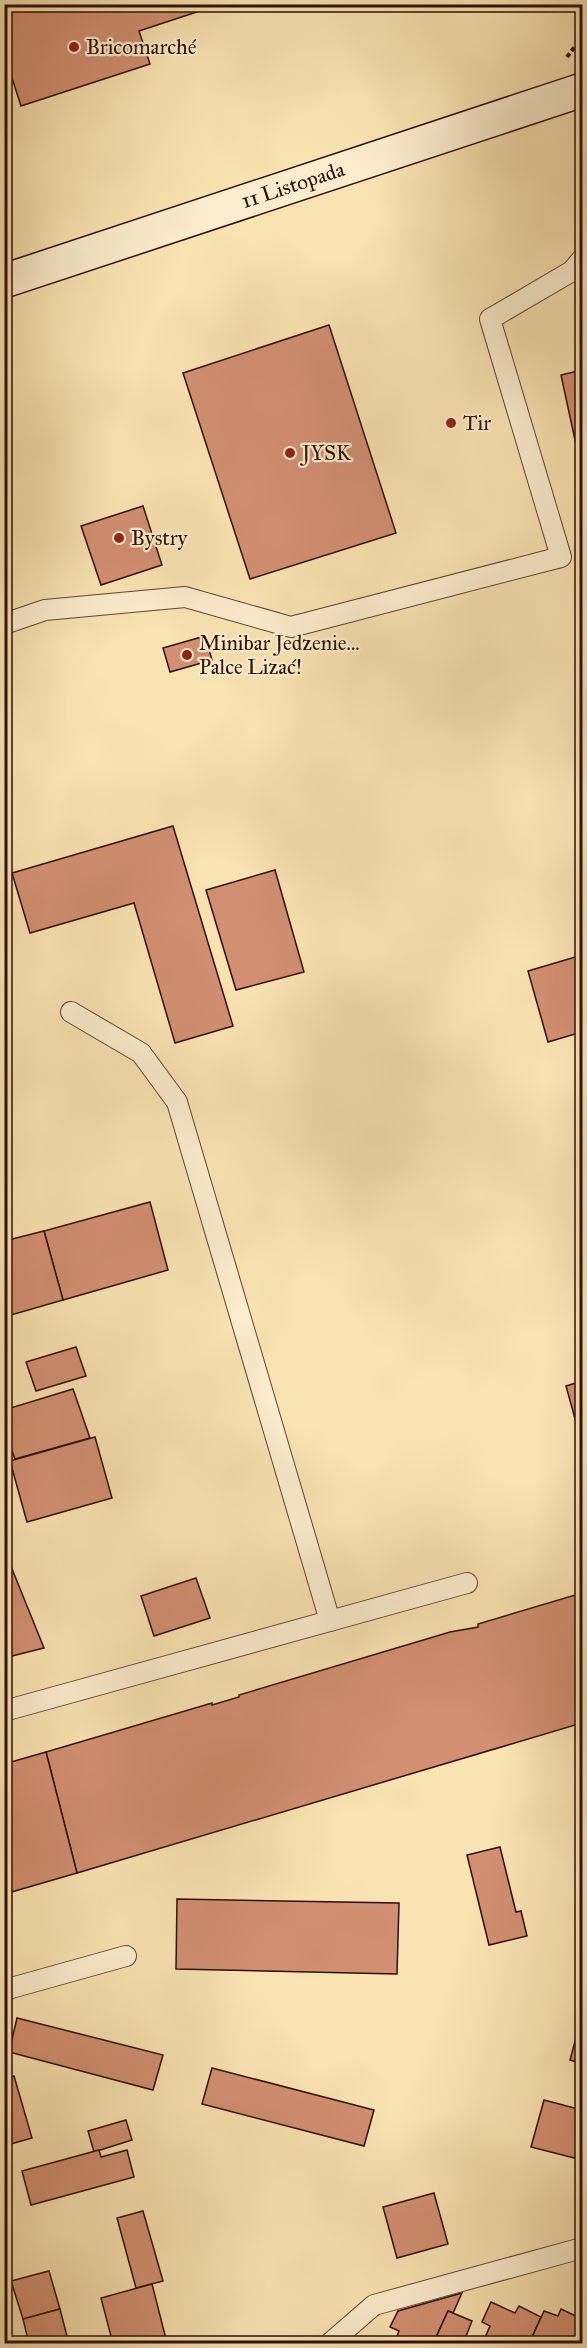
<svg xmlns="http://www.w3.org/2000/svg" width="587" height="2348" font-family="'IM FELL Great Primer',serif">
<style>
.building{fill:#d28f72;stroke:#2d1004;stroke-width:1.5}
.lines{fill:none;stroke-linecap:round;stroke-linejoin:round}
.lane-casing{stroke:#604530;stroke-width:22}
.secondary-casing{stroke:#2d1004;stroke-width:36}
.path{stroke:#2d1004;stroke-width:4;stroke-dasharray:4.5 3;stroke-linecap:butt}
.lane{stroke:#fcedce;stroke-width:20}
.secondary{stroke:#fcedce;stroke-width:33}
.poi-dot{fill:#8f2418;stroke:#fcedce;stroke-width:2}
.labels{text-anchor:middle;dominant-baseline:central;stroke-width:4.5;stroke-linejoin:round;paint-order:stroke}
.poi-label{font-size:21px;fill:#2d1004;stroke:#fcedce;text-anchor:start}
.street-label{font-size:21px;fill:#2d1004;stroke:#fcedce}
</style>
<rect width="100%" height="100%" fill="#fae3b3"/>
<filter id="stains"><feTurbulence type="fractalNoise" baseFrequency=".00333" numOctaves="4"/><feColorMatrix values="0 0 0 0 .2 0 0 0 0 .09 0 0 0 0 .02 0 0 0 .5 -.17"/></filter>
<radialGradient id="worn" r=".72"><stop offset=".6" stop-color="#630" stop-opacity="0"/><stop offset="1" stop-color="#630" stop-opacity=".3"/></radialGradient>
<g class="building">
<polygon points="4,4 221,4 139,31 150,64 21,106 11,75 4,77"/>
<polygon points="329,325 396,533 250,579 183,373"/>
<polygon points="582,370 582,467 581,468 561,375"/>
<polygon points="143,506 162,565 101,585 81,526"/>
<polygon points="205,636 212,660 170,672 163,648"/>
<polygon points="173,826 233,1026 175,1043 134,903 30,933 12,873"/>
<polygon points="275,870 304,972 236,990 206,890"/>
<polygon points="582,955 582,1032 548,1042 528,971"/>
<polygon points="582,1137 582,1161 576,1139"/>
<polygon points="150,1202 168,1270 63,1300 44,1231"/>
<polygon points="44,1231 63,1300 4,1317 4,1241"/>
<polygon points="76,1347 86,1376 36,1391 26,1362"/>
<polygon points="582,1381 582,1444 566,1386"/>
<polygon points="73,1389 90,1438 15,1459 4,1429 4,1410"/>
<polygon points="95,1437 112,1498 27,1522 10,1461"/>
<polygon points="4,1549 44,1648 4,1658"/>
<polygon points="196,1578 210,1618 154,1636 141,1596"/>
<polygon points="582,1593 582,1723 77,1873 46,1752 212,1703 212,1705 239,1697 239,1695 450,1632 478,1627 478,1624"/>
<polygon points="46,1752 77,1873 8,1893 4,1880 4,1764"/>
<polygon points="500,1847 516,1912 521,1911 527,1936 489,1945 467,1855"/>
<polygon points="177,1899 399,1903 397,1974 176,1969"/>
<polygon points="17,2018 163,2055 153,2090 9,2052"/>
<polygon points="581,2019 582,2019 582,2064 570,2060"/>
<polygon points="212,2068 374,2110 364,2146 202,2104"/>
<polygon points="14,2076 32,2138 4,2146 4,2079"/>
<polygon points="544,2100 582,2110 582,2160 531,2147"/>
<polygon points="126,2120 132,2140 94,2152 88,2131"/>
<polygon points="99,2150 101,2157 127,2150 134,2177 31,2205 22,2171"/>
<polygon points="434,2193 448,2244 397,2258 383,2207"/>
<polygon points="143,2211 163,2281 136,2288 117,2218"/>
<polygon points="49,2271 60,2309 23,2319 11,2281"/>
<polygon points="152,2284 167,2343 113,2344 101,2298"/>
<polygon points="462,2293 453,2313 448,2311 433,2344 402,2344 395,2341 399,2331 390,2327 398,2311"/>
<polygon points="491,2302 515,2313 519,2306 541,2317 529,2344 482,2344 490,2326 482,2322"/>
<polygon points="60,2309 69,2344 29,2344 23,2319"/>
<polygon points="561,2309 582,2319 582,2327 575,2344 529,2344 544,2311 558,2316"/>
<polygon points="448,2311 472,2321 463,2344 433,2344"/>
<polygon points="582,2327 582,2344 575,2344"/>
</g>
<g class="lines">
<g class="lane-casing">
<g id="lane">
<polyline points="4,624 45,610 185,597 291,627 561,557 490,319 572,271 582,259"/>
<polyline points="71,1012 141,1053 177,1102 330,1621"/>
<polyline points="4,1711 467,1583"/>
<polyline points="4,1990 126,1956"/>
<polyline points="329,2344 374,2305 582,2248"/>
</g>
</g>
<g class="secondary-casing">
<polyline id="secondary" points="4,281 582,90"/>
</g>
<polyline class="path" points="567,57 582,37"/>
<use href="#lane" class="lane"/>
<use href="#secondary" class="secondary"/>
</g>
<g class="poi-dot">
<circle cx="74" cy="47" r="6"/>
<circle cx="451" cy="423" r="6"/>
<circle cx="290" cy="453" r="6"/>
<circle cx="119" cy="538" r="6"/>
<circle cx="187" cy="655" r="6"/>
</g>
<g class="labels">
<g class="poi-label">
<text x="86" y="47">Bricomarché</text>
<text x="463" y="423">Tir</text>
<text x="302" y="453">JYSK</text>
<text x="131" y="538">Bystry</text>
<text x="199" y="643">Minibar Jedzenie...<tspan x="199" dy="24">Palce Lizać!</tspan></text>
</g>
<g class="street-label">
<text transform="translate(293 185) rotate(-18)">11 Listopada</text>
</g>
</g>
<rect width="587" height="2348" fill="none" stroke="#fae3b3" stroke-width="24"/>
<rect x="6" y="6" width="575" height="2336" fill="none" stroke="#2d1004" stroke-width="3"/>
<rect x="12" y="12" width="563" height="2324" fill="none" stroke="#2d1004" stroke-width="1.5"/>
<rect width="100%" height="100%" filter="url(#stains)"/>
<rect width="100%" height="100%" fill="url(#worn)"/>
</svg>
